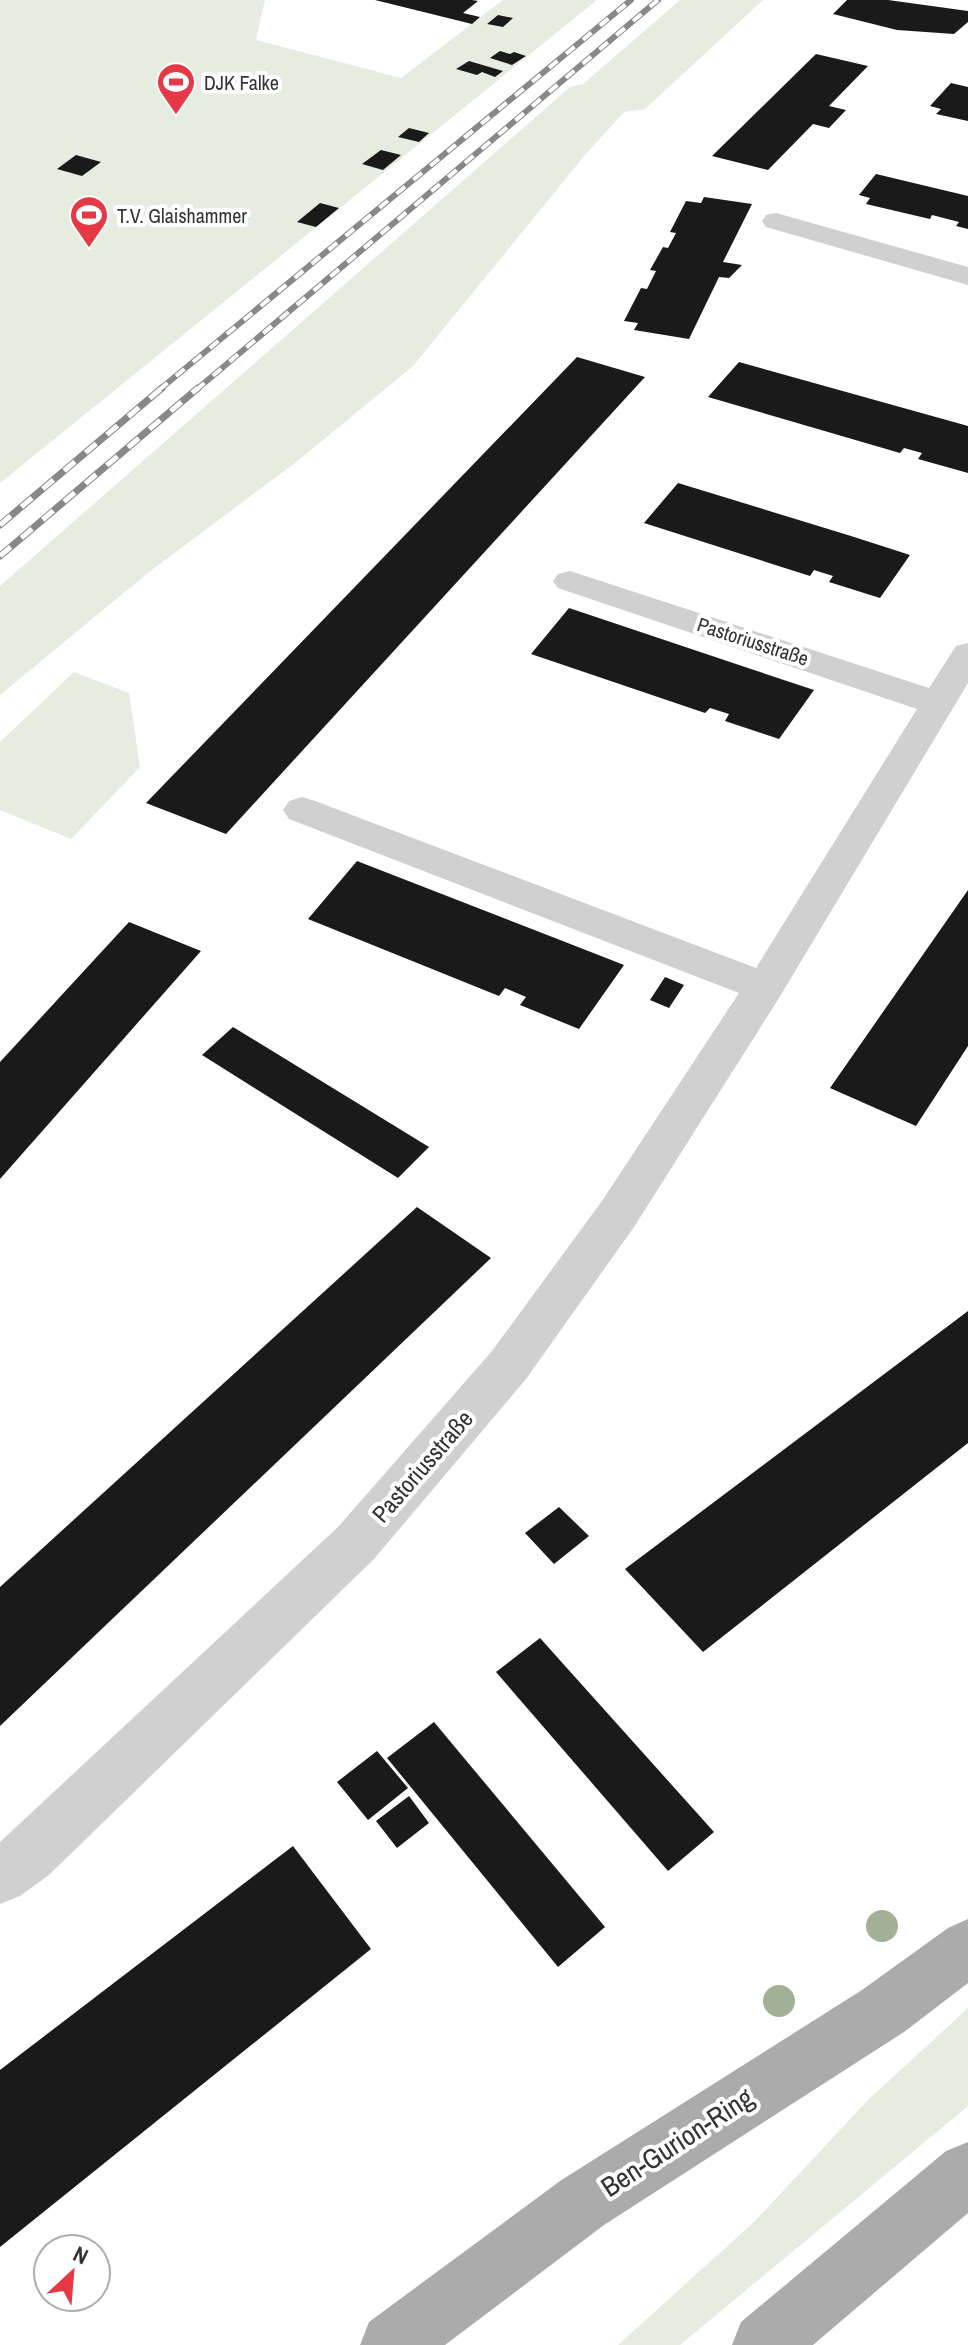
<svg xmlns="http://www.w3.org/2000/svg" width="968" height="2345" font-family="'Archivo Narrow',sans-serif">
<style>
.green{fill:#e6ecdf}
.building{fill:#1a1a1a}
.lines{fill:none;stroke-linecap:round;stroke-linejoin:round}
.minor{fill:#d0d0d0;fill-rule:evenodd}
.major{fill:#ababab;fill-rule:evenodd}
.rail-far1-casing{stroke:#888;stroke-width:6}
.rail-casing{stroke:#888;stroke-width:7}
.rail-far1{stroke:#fff;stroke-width:4;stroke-dasharray:11;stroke-linecap:butt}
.rail{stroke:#fff;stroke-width:5;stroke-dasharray:14;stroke-linecap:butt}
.tree{fill:#a2b095}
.labels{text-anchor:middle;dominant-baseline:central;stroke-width:8;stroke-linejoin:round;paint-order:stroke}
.far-poi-label{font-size:20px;fill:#333;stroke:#fff;text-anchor:start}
.far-street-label{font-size:20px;fill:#333;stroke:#fff}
.street-label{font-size:24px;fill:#333;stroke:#fff}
.near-street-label{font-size:28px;fill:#333;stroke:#fff}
</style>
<rect width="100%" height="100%" fill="#fff"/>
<g class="green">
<polygon points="0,0 265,0 256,40 401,78 503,0 597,0 0,483"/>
<polygon points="680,0 763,0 645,109 624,112 585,155 413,366 295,463 149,572 0,695 0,586 570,87 583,84"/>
<polygon points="74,672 129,693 140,767 71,839 0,810 0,742"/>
<polygon points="968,2008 968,2106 680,2345 618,2345 754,2222 868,2100"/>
</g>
<g class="building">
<polygon points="375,0 472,0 478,1 463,13 480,17 472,24"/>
<polygon points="847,0 888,0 968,11 968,22 954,34 897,30 833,14"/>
<polygon points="498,15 513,18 503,27 487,24"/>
<polygon points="500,51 510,54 514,52 526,56 512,65 490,58"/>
<polygon points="816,54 868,66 829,106 846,110 829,128 813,124 768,170 712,156"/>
<polygon points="469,61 503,71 495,77 482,72 477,75 456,69"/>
<polygon points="951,83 968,87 968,121 936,114 941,109 930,106"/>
<polygon points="409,128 429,133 419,142 398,137"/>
<polygon points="381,150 401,155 383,170 362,164"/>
<polygon points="76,155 101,162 82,176 57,169"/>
<polygon points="876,174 968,196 968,229 956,226 959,222 932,215 930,219 866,204 870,198 859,195"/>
<polygon points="704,197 752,204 723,262 742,265 729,278 719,277 689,339 634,330 638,323 624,321 641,288 647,289 656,271 650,270 663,247 668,248 676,233 670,232 686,201 701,203"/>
<polygon points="320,203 339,208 316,227 297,222"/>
<polygon points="577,357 645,377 226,834 146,803"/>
<polygon points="739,362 968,426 968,473 918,459 922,453 904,448 900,453 708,397"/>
<polygon points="678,483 851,536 910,555 880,598 829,582 833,576 814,570 810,576 644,523"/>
<polygon points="569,608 751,669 814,690 779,739 725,721 729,714 710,708 705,713 531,654"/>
<polygon points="357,861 555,938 624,965 579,1029 520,1005 526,997 505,988 499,996 308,919"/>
<polygon points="968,890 968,1046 916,1126 830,1088"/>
<polygon points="129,922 201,951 0,1179 0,1062"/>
<polygon points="665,977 684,985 669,1008 650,1000"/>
<polygon points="233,1027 429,1147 398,1178 202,1055"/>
<polygon points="417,1207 491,1258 0,1726 0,1587"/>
<polygon points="968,1311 968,1443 703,1652 625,1569"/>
<polygon points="559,1507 589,1536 554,1564 525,1533"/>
<polygon points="540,1638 714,1832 668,1871 496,1672"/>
<polygon points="434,1722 605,1927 558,1967 387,1758"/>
<polygon points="377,1751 408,1788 368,1820 337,1782"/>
<polygon points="409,1796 429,1823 397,1848 376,1821"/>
<polygon points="293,1846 371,1949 0,2247 0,2070"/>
</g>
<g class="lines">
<g class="minor">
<polygon points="776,213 968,267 968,285 766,227 762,221 766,215"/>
<polygon points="570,571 929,688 956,646 968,643 968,683 779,998 634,1227 526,1379 374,1559 49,1875 20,1896 0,1904 0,1842 338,1527 492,1351 602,1201 739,993 289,819 283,810 289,801 302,797 315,801 756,968 917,709 558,588 553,581 558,574"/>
</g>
<g class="major">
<polygon points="968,1919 968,1983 904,2032 604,2225 445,2345 360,2345 369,2322 560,2181 862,1990 948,1928"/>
<polygon points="968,2142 968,2213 813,2345 732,2345 741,2322 946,2151"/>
</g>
<g class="rail-far1-casing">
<g id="rail-far1">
<polyline points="159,390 631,0"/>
<polyline points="196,390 658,0"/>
</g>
</g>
<g class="rail-casing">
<g id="rail">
<polyline points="0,525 162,388"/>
<polyline points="0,556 198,388"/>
</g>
</g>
<use href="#rail-far1" class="rail-far1"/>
<use href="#rail" class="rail"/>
</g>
<g class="tree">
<circle cx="882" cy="1926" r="16"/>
<circle cx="779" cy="2001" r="16"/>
</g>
<defs>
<g id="stadium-pin" transform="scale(2)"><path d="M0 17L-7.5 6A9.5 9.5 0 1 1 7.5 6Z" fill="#e63946" stroke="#fff"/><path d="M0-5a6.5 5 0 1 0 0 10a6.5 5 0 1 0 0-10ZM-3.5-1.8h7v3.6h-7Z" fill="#fff"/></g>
</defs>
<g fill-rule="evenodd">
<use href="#stadium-pin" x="176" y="82"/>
<use href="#stadium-pin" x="89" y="215"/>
</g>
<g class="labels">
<g class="far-poi-label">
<text x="204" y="82">DJK Falke</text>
<text x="117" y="215">T.V. Glaishammer</text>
</g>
<g class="far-street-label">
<text transform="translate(753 641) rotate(18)">Pastoriusstraße</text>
</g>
<g class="street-label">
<text transform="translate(422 1466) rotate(-49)">Pastoriusstraße</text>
</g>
<g class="near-street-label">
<text transform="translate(677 2142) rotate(-33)">Ben-Gurion-Ring</text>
</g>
</g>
<g transform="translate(72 2273) rotate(26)"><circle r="38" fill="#ffffff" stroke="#adadad" stroke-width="2"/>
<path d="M0-6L14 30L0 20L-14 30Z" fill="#e63946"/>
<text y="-12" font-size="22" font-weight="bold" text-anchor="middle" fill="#333333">N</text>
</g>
</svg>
